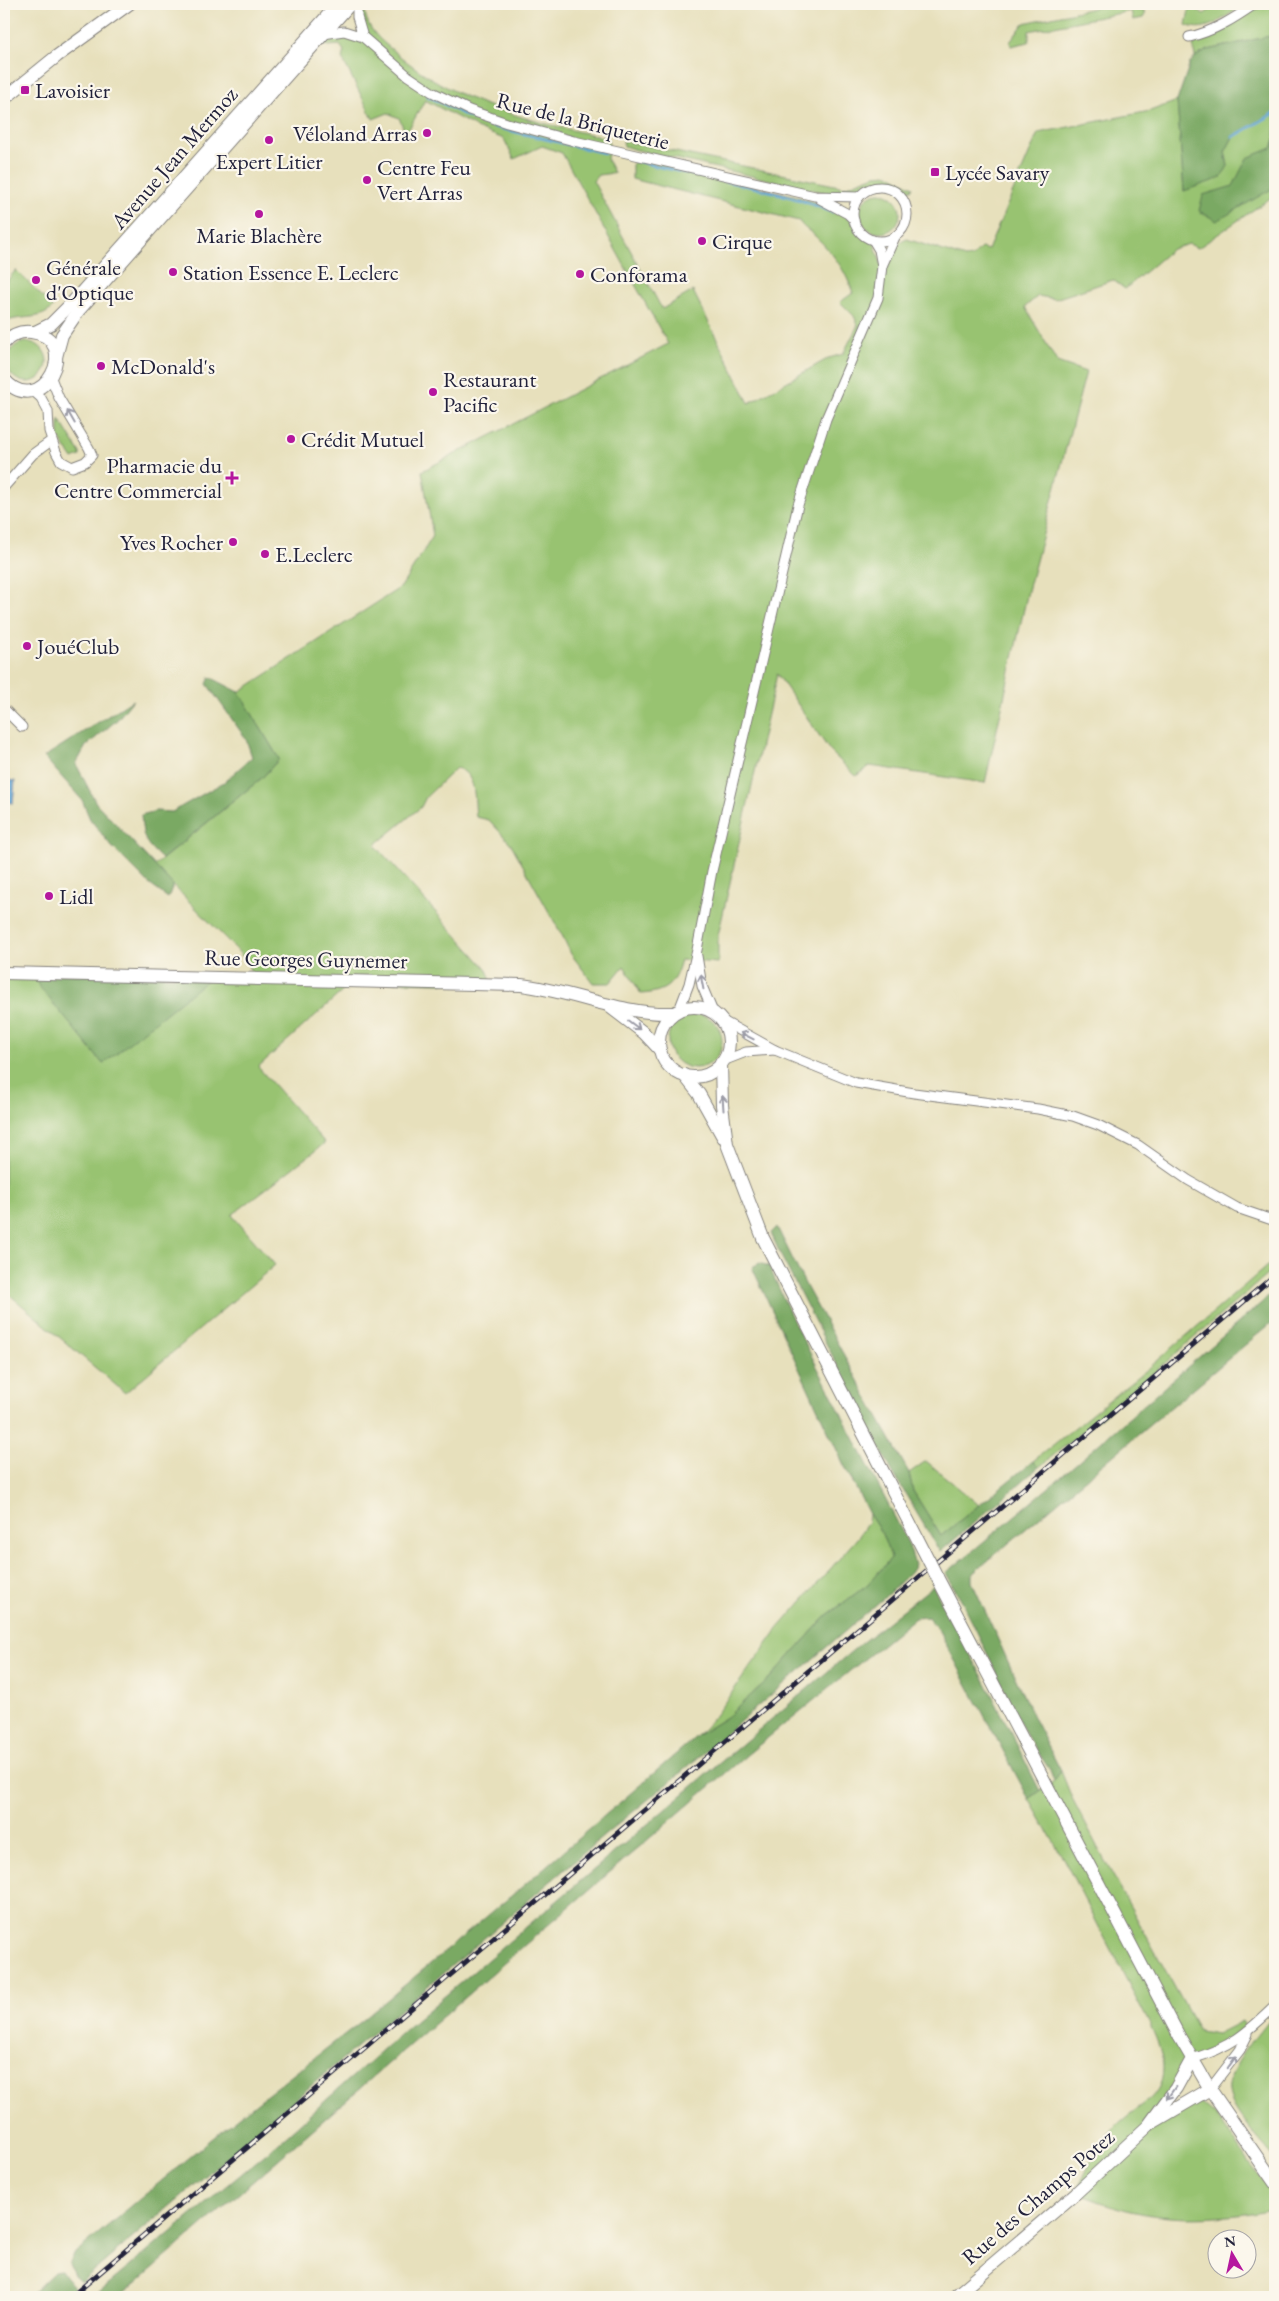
<svg xmlns="http://www.w3.org/2000/svg" width="1279" height="2301" font-family="'EB Garamond',serif">
<style>
.green{fill:#98c371;stroke:#5d7256}
.forest{fill:#7aa963;stroke:#4e664f}
.water{fill:#5fa3d4;stroke:#406288}
.lines{fill:none;stroke-linecap:round;stroke-linejoin:round}
.stream{stroke:#5fa3d4;stroke-width:3}
.street-casing{stroke:#84817c;stroke-width:11}
.secondary-casing{stroke:#84817c;stroke-width:14}
.street{stroke:#fff;stroke-width:9}
.secondary{stroke:#fff;stroke-width:12}
.rail-casing{stroke:#22223b;stroke-width:5}
.rail{stroke:#fbf7ec;stroke-width:3;stroke-dasharray:9;stroke-linecap:butt}
.secondary-bridge-casing{stroke:#84817c;stroke-width:14;stroke-linecap:butt}
.secondary-bridge{stroke:#fff;stroke-width:12}
.oneway{stroke:#9c9ca7}
.poi-dot{fill:#b5179e;stroke:#fbf7ec;stroke-width:2}
.labels{text-anchor:middle;dominant-baseline:central;stroke-width:4.5;stroke-linejoin:round;paint-order:stroke}
.poi-label{font-size:22px;fill:#22223b;stroke:#fbf7ec;text-anchor:start}
.street-label{font-size:22px;fill:#22223b;stroke:#fbf7ec}
</style>
<rect width="100%" height="100%" fill="#fbf7ec"/>
<filter id="ink" filterUnits="userSpaceOnUse"><feTurbulence type="fractalNoise" baseFrequency=".02" numOctaves="2"/><feDisplacementMap in="SourceGraphic" scale="10" xChannelSelector="R" yChannelSelector="G"/><feConvolveMatrix kernelMatrix="1 2 1 2 8 2 1 2 1" color-interpolation-filters="sRGB"/></filter>
<filter id="wash" filterUnits="userSpaceOnUse"><feTurbulence type="fractalNoise" baseFrequency=".0096" numOctaves="4" result="noise"/><feDisplacementMap in="SourceGraphic" scale="20" xChannelSelector="R" yChannelSelector="G"/><feGaussianBlur stdDeviation="1.12" result="paint"/><feColorMatrix in="noise" values="0 0 0 0 0 0 0 0 0 0 0 0 0 0 0 0 0 1.4 0 .05"/><feComposite in="paint" operator="in"/></filter>
<g filter="url(#wash)">
<rect width="100%" height="100%" fill="#e7e0bc"/>
<g class="green">
<path d="M364 4C365 28 378 38 396 53 456 104 532 122 608 138L609 149 607 159 614 173 598 175 593 181 662 309 693 291 749 403 829 358 843 354 858 325 854 316 840 302 853 293C846 271 833 253 816 237 809 230 804 229 799 221L632 179V165L637 158 797 196 824 205 854 220 862 234 873 240 882 266 891 261 899 243 907 239 965 258 972 257 981 248 988 250 1038 133 1150 111 1177 101 1184 191 1228 166 1225 152 1233 137 1275 113V195L1198 248 1189 244 1172 249 1125 289 1113 280 1055 299 1038 296 1025 307 1057 362 1086 372 1028 591 985 783 870 766 856 776 830 751 777 674 718 936V963L681 960C674 985 667 992 641 994L624 966 610 983H593L571 954 563 937 511 844 489 820 476 817C474 799 477 773 456 768L426 797 421 807 375 845 486 968 490 977V984L348 981 345 989 258 1067 325 1143 232 1215 275 1265 125 1393 4 1290V973L253 978 247 962 237 950 154 866 263 777 279 759 239 692 401 587 433 536 422 471 668 344 562 153 542 146 514 159 504 139 476 128 474 126 425 100 406 134 399 118 388 113 373 119 342 58 344 51 340 45 328 46 316 42 333 32 362 37 357 8Z"/>
<polygon points="1112,4 1130,4 1146,13 1143,18 1133,20 1131,11 1029,31 1029,42 1011,46 1010,42 1024,23"/>
<path d="M1219 4H1245C1227 15 1207 35 1186 25L1190 5 1204 14Z"/>
<polygon points="1265,4 1275,4 1275,35 1208,50 1195,57 1193,45"/>
<path d="M623 141 844 187 875 175 888 174 913 187 911 190C895 190 891 182 874 182 863 183 855 192 845 194 835 197 812 189 800 187L633 149 624 146Z"/>
<circle cx="880" cy="213" r="20"/>
<path d="M16 270 53 307C41 322 19 314 4 323V284Z"/>
<circle cx="27" cy="362" r="20"/>
<polygon points="59,419 80,453 80,456 73,459 59,438"/>
<circle cx="695" cy="1041" r="27"/>
<polygon points="1275,1261 1275,1268 1120,1402 1039,1467 1033,1461 1149,1368 1267,1266"/>
<polygon points="926,1461 979,1505 941,1536 913,1491 909,1473"/>
<polygon points="869,1514 882,1534 891,1558 867,1585 826,1616 773,1675 727,1717 698,1735 714,1717 778,1629 859,1536 868,1522"/>
<path d="M1061 1771 1072 1798 1100 1852 1199 2031 1217 2034 1242 2021 1249 2031 1192 2059 1149 2125 1194 2098 1221 2121 1250 2165 1275 2197V2218L1268 2210C1221 2219 1174 2222 1127 2210 1110 2206 1093 2199 1076 2193 1087 2168 1097 2149 1115 2127 1125 2116 1140 2108 1151 2098 1174 2075 1159 2043 1147 2019L1063 1858 1029 1799 1054 1781Z"/>
<path d="M1275 2020V2159C1263 2143 1231 2112 1229 2092 1226 2071 1256 2036 1268 2021Z"/>
</g>
<g class="forest">
<polygon points="1275,35 1275,113 1233,137 1225,152 1228,166 1221,178 1184,191 1177,101 1190,63 1195,57 1208,50"/>
<polygon points="1275,139 1275,187 1217,221 1199,211 1203,195 1233,186 1247,158 1272,148"/>
<path d="M210 677 239 692 279 759 263 777 162 859C144 842 143 840 141 815L156 811 172 812 224 782 252 757 246 739 207 684Z"/>
<polygon points="133,700 117,720 86,746 76,764 96,803 173,885 168,898 149,884 112,847 90,819 82,800 44,757"/>
<polygon points="35,974 211,977 103,1064 38,985"/>
<polygon points="777,1227 807,1288 909,1473 913,1491 941,1536 1033,1461 1039,1467 940,1552 893,1473 781,1256 771,1233"/>
<polygon points="760,1263 769,1266 792,1318 908,1543 915,1565 910,1573 885,1597 678,1775 605,1835 81,2282 75,2277 69,2264 75,2253 232,2122 363,2020 523,1886 698,1735 727,1717 773,1675 826,1616 867,1585 891,1558 882,1534 869,1514 840,1457 752,1267"/>
<polygon points="1275,1291 1275,1320 972,1574 972,1582 1034,1719 1061,1771 1054,1781 1050,1770 1026,1735 966,1609 946,1573 1047,1489"/>
<polygon points="933,1586 986,1683 1040,1791 1029,1799 939,1631 928,1617 915,1618 748,1754 526,1944 120,2297 94,2296 269,2151 407,2028 859,1645"/>
<polygon points="61,2271 75,2288 64,2297 28,2297 54,2272"/>
</g>
<polygon class="water" points="4,780 15,781 13,803 4,802"/>
<g class="lines">
<g class="stream">
<polyline points="428,96 465,115 495,127 605,153"/>
<polyline points="1233,137 1275,113"/>
<path d="M635 160C700 180 769 184 832 212"/>
</g>
</g>
</g>
<g filter="url(#ink)">
<g class="lines">
<g class="street-casing">
<g id="street">
<polyline points="357,4 357,17 363,37"/>
<polyline points="323,34 344,31 363,37 408,76 432,92 469,110 507,123 574,141 815,196 859,197"/>
<path d="M1189 37C1213 32 1235 18 1255 4"/>
<polyline points="4,84 10,93"/>
<circle cx="880" cy="214" r="27"/>
<polyline points="820,199 848,214 854,220"/>
<polyline points="873,240 879,250 882,266"/>
<polyline points="32,390 41,398 48,411 49,431 56,452 61,461 72,467 85,462 92,455 89,448 59,398 51,378"/>
<polyline points="4,487 33,454 51,441"/>
<polyline points="4,709 22,727"/>
<polyline points="697,956 702,986 713,1012"/>
<polyline points="679,1010 689,984 697,950 712,871 798,505 826,419 878,298 882,266 895,237"/>
<polyline points="721,1020 775,1050 856,1083 914,1093 1038,1109 1073,1116 1098,1125 1138,1145 1188,1180 1237,1208 1275,1221"/>
<polyline points="723,1061 746,1052 775,1050"/>
<path d="M1192 2059C1231 2047 1246 2034 1275 2006"/>
<polyline points="1210,2089 1240,2050 1248,2034"/>
</g>
</g>
<g class="secondary-casing">
<g id="secondary">
<polyline points="4,99 57,56 129,4"/>
<polyline points="35,332 51,324 72,303 338,4"/>
<path d="M4 343C11 335 20 331 31 332 85 338 41 423 4 379"/>
<polyline points="56,357 62,335 79,310 350,4"/>
<path d="M4 973 521 985C572 991 621 1015 673 1013"/>
<polyline points="610,1007 644,1033 660,1050"/>
<circle cx="694" cy="1042" r="35"/>
<polyline points="721,1063 722,1105 727,1144 763,1238 929,1561"/>
<polyline points="684,1075 699,1094 723,1137"/>
<polyline points="937,1577 1179,2036 1210,2089 1275,2183"/>
<polyline points="1152,2123 1210,2089"/>
<polyline points="954,2297 1076,2193 1148,2126 1176,2088 1192,2059"/>
</g>
</g>
<use href="#street" class="street"/>
<use href="#secondary" class="secondary"/>
<g class="rail-casing">
<polyline id="rail" points="71,2297 1275,1275"/>
</g>
<use href="#rail" class="rail"/>
<g class="secondary-bridge-casing">
<polyline id="secondary-bridge" points="929,1561 937,1577"/>
</g>
<use href="#secondary-bridge" class="secondary-bridge"/>
</g>
<defs><path id="oneway-shaft" d="M-6 0H5M1.5-3L5.5 0L1.5 3" fill="none" stroke-width="1.6" stroke-linecap="round" stroke-linejoin="round" transform="scale(1.25)"/></defs>
<g class="oneway">
<use href="#oneway-shaft" transform="translate(71 417) rotate(-120)"/>
<use href="#oneway-shaft" transform="translate(702 982) rotate(-101)"/>
<use href="#oneway-shaft" transform="translate(634 1025) rotate(37)"/>
<use href="#oneway-shaft" transform="translate(747 1036) rotate(-153)"/>
<use href="#oneway-shaft" transform="translate(723 1103) rotate(-94)"/>
<use href="#oneway-shaft" transform="translate(1232 2062) rotate(-55)"/>
<use href="#oneway-shaft" transform="translate(1171 2093) rotate(126)"/>
</g>
</g>
<g class="poi-dot">
<rect x="20" y="85" width="10" height="10" rx="2.5"/>
<circle cx="427" cy="133" r="5"/>
<circle cx="269" cy="140" r="5"/>
<rect x="930" y="167" width="10" height="10" rx="2.5"/>
<circle cx="367" cy="180" r="5"/>
<circle cx="259" cy="214" r="5"/>
<circle cx="702" cy="241" r="5"/>
<circle cx="173" cy="272" r="5"/>
<circle cx="580" cy="274" r="5"/>
<circle cx="36" cy="280" r="5"/>
<circle cx="101" cy="366" r="5"/>
<circle cx="433" cy="392" r="5"/>
<circle cx="291" cy="439" r="5"/>
<path d="M229.5 470.5h5v5h5v5h-5v5h-5v-5h-5v-5h5z"/>
<circle cx="233" cy="542" r="5"/>
<circle cx="265" cy="554" r="5"/>
<circle cx="27" cy="646" r="5"/>
<circle cx="49" cy="896" r="5"/>
</g>
<g class="labels">
<g class="poi-label">
<text x="35" y="90">Lavoisier</text>
<text x="417" y="133" text-anchor="end">Véloland Arras</text>
<text x="269" y="161" text-anchor="middle">Expert Litier</text>
<text x="377" y="167">Centre Feu<tspan x="377" dy="25">Vert Arras</tspan></text>
<text x="945" y="172">Lycée Savary</text>
<text x="259" y="235" text-anchor="middle">Marie Blachère</text>
<text x="712" y="241">Cirque</text>
<text x="46" y="267">Générale<tspan x="46" dy="25">d'Optique</tspan></text>
<text x="183" y="272">Station Essence E. Leclerc</text>
<text x="590" y="274">Conforama</text>
<text x="111" y="366">McDonald's</text>
<text x="443" y="379">Restaurant<tspan x="443" dy="25">Pacific</tspan></text>
<text x="301" y="439">Crédit Mutuel</text>
<text x="222" y="465" text-anchor="end">Pharmacie du<tspan x="222" dy="25">Centre Commercial</tspan></text>
<text x="223" y="542" text-anchor="end">Yves Rocher</text>
<text x="275" y="554">E.Leclerc</text>
<text x="37" y="646">JouéClub</text>
<text x="59" y="896">Lidl</text>
</g>
<g class="street-label">
<text transform="translate(583 121) rotate(14)">Rue de la Briqueterie</text>
<text transform="translate(174 158) rotate(-49)">Avenue Jean Mermoz</text>
<text transform="translate(306 959) rotate(1)">Rue Georges Guynemer</text>
<text transform="translate(1038 2197) rotate(-41)">Rue des Champs Potez</text>
</g>
</g>
<rect width="1279" height="2301" fill="none" stroke="#fbf7ec" stroke-width="20"/>
<g transform="translate(1232 2254) rotate(351)"><circle r="24" fill="#fbf7ec" stroke="#a4a2a5"/>
<path d="M0-4L9 19L0 12L-9 19Z" fill="#b5179e"/>
<text y="-8" font-size="14" font-weight="bold" text-anchor="middle" fill="#22223b">N</text>
</g>
</svg>
